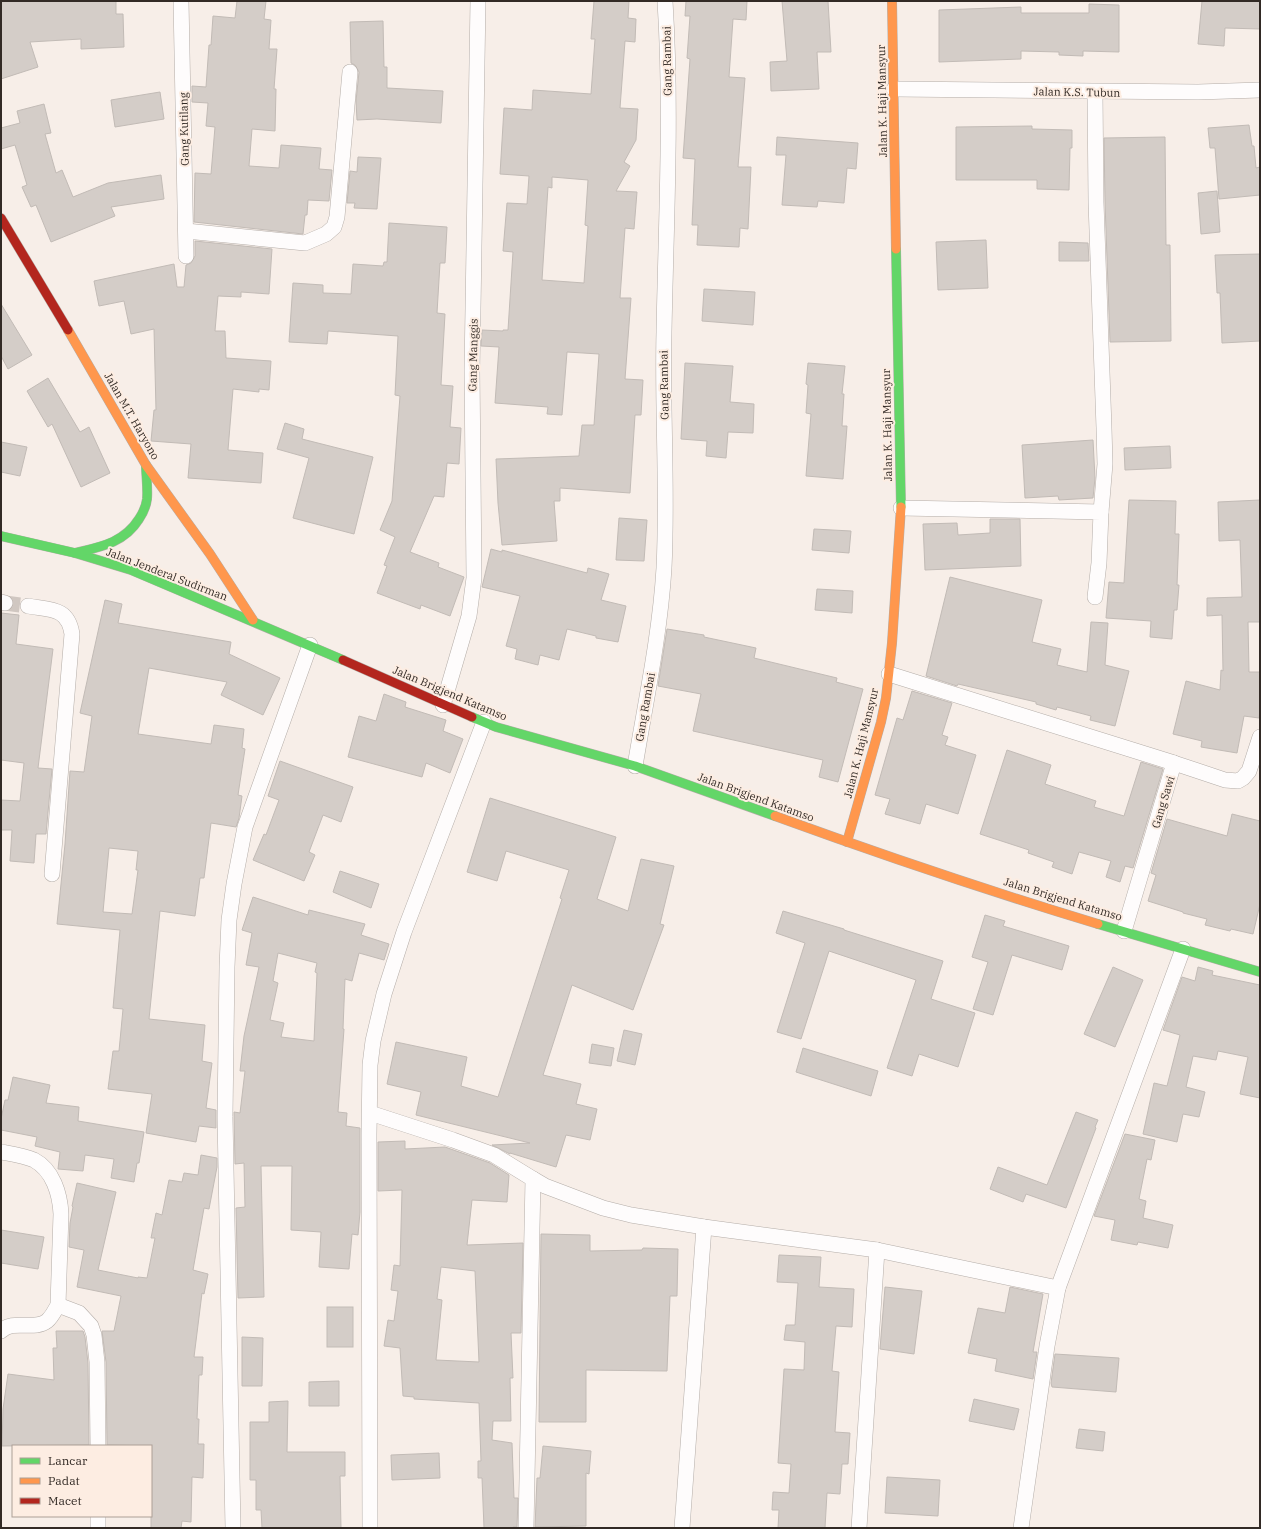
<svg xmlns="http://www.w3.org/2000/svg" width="1261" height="1529" font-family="'IBM Plex Serif',serif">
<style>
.building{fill:#d4cdc8;stroke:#c2bbb6;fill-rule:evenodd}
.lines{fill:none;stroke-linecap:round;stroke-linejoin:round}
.street-tunnel{stroke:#d0c7c1;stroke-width:15;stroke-dasharray:15 8;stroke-linecap:butt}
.street-casing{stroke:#b4ada8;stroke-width:16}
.fast-casing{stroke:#b4ada8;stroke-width:10}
.slow-casing{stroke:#b4ada8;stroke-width:10}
.jam-casing{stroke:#b4ada8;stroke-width:10}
.street{stroke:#fefcfc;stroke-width:15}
.fast{stroke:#63d668;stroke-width:9}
.slow{stroke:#ff974d;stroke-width:9}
.jam{stroke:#b3261e;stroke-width:9}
.labels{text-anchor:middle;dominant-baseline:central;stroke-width:4;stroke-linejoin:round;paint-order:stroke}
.street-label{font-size:11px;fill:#322a25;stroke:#fdede2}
</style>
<rect width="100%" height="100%" fill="#f7eee8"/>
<g class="building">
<polygon points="1,1 116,1 116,14 123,14 124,47 81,49 81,39 30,42 38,67 1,79"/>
<polygon points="237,1 266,1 264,19 271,20 269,49 277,49 274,89 276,89 275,131 252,129 249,166 279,168 281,145 321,148 319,169 332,170 329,201 308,200 307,215 305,215 303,234 194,222 195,173 211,174 215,127 206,126 208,103 192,102 192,86 206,87 209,45 211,45 213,16 235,18"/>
<path d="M594 1H629L628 18 636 19 635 42 625 41 620 108 638 109 636 140 624 162 630 166 616 191 637 192 634 229 625 228 620 298H631L625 379 643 380 641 415H635L630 493 560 488V501H554L557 541 502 545 498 503 496 459 579 456 582 425H594L599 354 567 352 562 415 547 414 548 407 495 403 499 347 481 346 482 330 503 331V330H508L513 252 503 251 507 203 527 204 529 176 500 174 504 108 532 110 533 90 591 94 595 39H591ZM552 177 588 180 585 225 588 226 584 283 542 280 548 187 552 188Z"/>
<polygon points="686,1 747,1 746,20 733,19 729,77 745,78 738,167 751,167 748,229 740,228 739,247 697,245 698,225 692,225 695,159 683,158 690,59 687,58 690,16 685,16"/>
<polygon points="782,1 828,1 831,52 817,52 819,89 771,91 770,62 787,61"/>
<polygon points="1202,1 1260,1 1260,29 1225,28 1224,46 1198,44"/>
<polygon points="1089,4 1119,5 1119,52 1083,51 1083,56 1059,55 1059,52 1021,51 1021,59 939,62 939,10 1021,7 1021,13 1089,13"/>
<polygon points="383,21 384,67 387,67 387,88 443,91 441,123 377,119 357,120 356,101 359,72 355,65 351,63 350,22"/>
<polygon points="160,92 164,119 115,127 111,100"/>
<polygon points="44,104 51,133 45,134 56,173 62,170 73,197 108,183 161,175 164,199 111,207 115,216 51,242 36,205 31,207 22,187 27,185 15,145 1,149 1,128 20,123 17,111"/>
<polygon points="1249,125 1252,146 1254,146 1256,168 1260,167 1260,195 1219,199 1215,148 1210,148 1208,128"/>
<polygon points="1032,126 1032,129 1072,130 1072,148 1070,148 1069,190 1037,189 1037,180 956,180 956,127"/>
<polygon points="777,137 858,143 856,169 847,168 844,203 818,201 817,207 782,205 786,155 776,155"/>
<polygon points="1165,137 1166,245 1170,245 1171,341 1110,342 1105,202 1104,138"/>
<polygon points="358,157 381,158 377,209 354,208 355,203 347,203 350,171 357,172"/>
<polygon points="1217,191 1220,232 1201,234 1198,193"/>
<polygon points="389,223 447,227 445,263 440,263 437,313 445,314 441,385 453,386 450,427 461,428 459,464 447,463 444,497 434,496 410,552 439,563 438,567 464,577 450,616 421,605 420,609 377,593 387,566 384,565 395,537 380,530 392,501 400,396 395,395 398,336 328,331 327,344 289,342 293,283 323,285 323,293 351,294 353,264 383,266 384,262 387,262"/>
<polygon points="986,240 988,288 938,290 936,242"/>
<polygon points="195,241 272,249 269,294 241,292 241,297 218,296 215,331 225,331 226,358 271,361 269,390 259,389 259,392 233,389 228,450 263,453 261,483 188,478 191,444 151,441 154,410 156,410 154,329 131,334 124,301 99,306 94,281 174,264 177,287 184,287 186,265 191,263 195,256"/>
<polygon points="1059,242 1088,243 1089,261 1059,261"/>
<polygon points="1260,254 1260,341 1222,343 1220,293 1217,293 1215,255"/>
<polygon points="704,289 755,292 753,325 702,321"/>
<polygon points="1,304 32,355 8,369 1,356"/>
<polygon points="685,363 733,366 730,402 754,404 753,433 728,432 726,458 706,456 707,441 681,439"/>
<polygon points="808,363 845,366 842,394 844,394 842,426 847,426 843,479 806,476 811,414 806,413 808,385 806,384"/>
<polygon points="48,378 80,432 89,427 110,473 81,487 52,424 48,427 27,391"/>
<polygon points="285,423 304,429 302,439 373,457 354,534 293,518 309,458 277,449"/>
<polygon points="1093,440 1095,478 1093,498 1059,500 1058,496 1025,498 1022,445"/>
<polygon points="1,442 27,447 20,476 1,472"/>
<polygon points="1170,446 1171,468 1125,470 1124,448"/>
<polygon points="1129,500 1176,501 1175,534 1179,534 1177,585 1179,585 1177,610 1174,610 1172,639 1150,637 1151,621 1106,618 1109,582 1124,583"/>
<polygon points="1260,500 1260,622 1248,622 1249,672 1260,672 1260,709 1259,718 1244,716 1237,753 1201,747 1202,741 1173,734 1186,681 1220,690 1221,670 1223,671 1222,615 1207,616 1207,598 1242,597 1240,540 1219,541 1218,502"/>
<polygon points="619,518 647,520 644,561 616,560"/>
<polygon points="990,519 1020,519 1021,566 925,570 923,524 957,523 958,535 990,533"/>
<polygon points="814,529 851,531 849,553 812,550"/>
<polygon points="491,549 502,552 502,550 587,573 588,568 609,574 601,600 626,606 618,642 596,638 596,636 567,629 559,660 540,655 538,665 515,659 517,649 506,646 520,596 482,587"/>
<polygon points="950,577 1042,600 1032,642 1061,649 1057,665 1087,672 1091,622 1108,623 1105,665 1129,671 1115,726 1090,720 1091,716 1057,707 1056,710 1036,704 1036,702 958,684 957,686 926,676"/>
<polygon points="817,589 853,591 852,613 815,610"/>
<path d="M105 600 122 604 118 623 231 642 229 654 280 678 263 715 221 695 227 682 149 668 138 734 211 744 214 725 244 729 242 748 245 749 238 795 242 796 239 818 236 827 211 823 204 878H200L195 916 160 911 149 1019 205 1025 202 1061 212 1063 206 1108 216 1110V1128L199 1126 196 1142 146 1133 152 1094 108 1089 113 1051H119L123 1009 113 1008 120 930 57 924 65 844 70 771 84 772 92 716 80 713ZM109 848 138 851 136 870H138L132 914 103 912Z"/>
<polygon points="1,613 19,615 16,644 53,649 38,768 52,769 46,834 36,834 34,863 10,861 12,830 1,830 1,800 20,801 24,763 1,760"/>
<polygon points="667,629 704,635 704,637 756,648 754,658 837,678 836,682 863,689 838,782 819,777 823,760 693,731 701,694 658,686"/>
<polygon points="912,691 952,703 942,735 948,737 945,745 976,755 958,814 926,804 920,824 885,814 890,799 875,795 897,718 903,720"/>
<polygon points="384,694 406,702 405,707 446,720 443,731 463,739 450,773 426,763 422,777 348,757 359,716 376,721"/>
<polygon points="1007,750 1051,765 1045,784 1096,801 1094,807 1124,816 1141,762 1163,769 1133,868 1125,866 1120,882 1106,877 1111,861 1079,852 1072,874 1052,867 1054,862 1028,853 1029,850 980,834"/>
<polygon points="280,761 353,787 341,822 323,815 309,852 315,855 304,881 253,860 264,834 266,835 279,800 268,796"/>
<polygon points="490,798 616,837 597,899 628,911 641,859 674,866 660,924 664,925 633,1010 572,985 543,1075 581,1084 576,1104 597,1109 590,1140 566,1135 556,1167 510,1153 510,1154 492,1145 530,1143 416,1115 421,1092 387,1084 396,1042 467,1057 461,1086 498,1097 562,899 560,898 569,870 506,851 497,881 467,872"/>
<polygon points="1232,814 1260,821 1260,904 1253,934 1231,929 1230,931 1205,925 1207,919 1183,913 1183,912 1148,901 1156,875 1151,873 1167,819 1227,836"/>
<polygon points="340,871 379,884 371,908 333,892"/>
<path d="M253 897 308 915 309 910 365 924 361 935 389 944 384 960 359 953 352 981 345 979 343 1029H344L338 1112 347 1113 346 1126 360 1128V1212L358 1235 352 1234 349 1269 319 1267 321 1232 291 1230 292 1166H261L264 1297 238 1298 236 1208 245 1207 244 1163 235 1164 234 1112 240 1113 245 1071H240L244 1036 259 967 246 965 252 933 242 930ZM278 953 317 963 315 972 317 973 314 1041 281 1037 284 1023 270 1020 278 983 273 981Z"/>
<polygon points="783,911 844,929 844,930 943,961 931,999 975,1013 958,1067 919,1054 912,1076 887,1068 916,980 829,951 801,1039 777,1032 805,943 776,933"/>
<polygon points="985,915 1005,921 1003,926 1069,946 1062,970 1012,955 993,1015 973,1009 988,962 972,957"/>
<polygon points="1113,967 1143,980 1115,1047 1084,1034"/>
<polygon points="1198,967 1213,971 1212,975 1260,985 1260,1098 1240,1094 1248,1057 1218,1051 1216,1060 1193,1056 1186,1087 1205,1092 1199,1117 1183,1114 1177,1142 1143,1134 1154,1083 1167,1086 1180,1035 1163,1030 1182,977 1195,981"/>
<polygon points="624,1030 642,1034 635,1065 617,1061"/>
<polygon points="592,1044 614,1048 611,1066 589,1063"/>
<polygon points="803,1048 878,1071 871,1096 796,1072"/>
<polygon points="13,1077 50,1085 46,1103 79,1107 78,1121 144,1132 139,1163 137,1163 134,1182 111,1178 114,1159 85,1155 83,1171 58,1169 60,1152 35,1146 37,1137 1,1130 1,1119 5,1100 8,1100"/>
<polygon points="1076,1112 1098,1120 1095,1127 1096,1128 1066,1208 1026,1194 1023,1202 990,1189 998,1167 1047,1185"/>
<polygon points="1125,1134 1155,1140 1151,1160 1147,1159 1139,1199 1146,1201 1143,1218 1173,1225 1168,1248 1138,1242 1137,1245 1111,1240 1115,1220 1094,1216"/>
<path d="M405 1141V1149L445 1147 490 1163 509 1175 507 1202 472 1200 467 1245 523 1243 521 1333H511L513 1378H510L511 1421H493L492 1440 512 1443 514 1498H518L517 1527H513V1528H484L482 1478H478V1461H481L479 1403 414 1399V1397L403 1396 400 1348 384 1346 388 1320 394 1321 398 1291 391 1290 394 1265 400 1266 402 1190 378 1191V1142ZM441 1267 475 1271 479 1362 436 1360 442 1300 437 1299Z"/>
<polygon points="201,1155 217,1158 217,1167 209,1209 204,1208 193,1270 208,1274 204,1294 202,1293 194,1357 203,1357 202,1375 199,1375 197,1419 199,1419 198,1444 204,1444 203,1478 192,1477 191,1522 182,1521 181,1528 151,1528 151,1446 107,1445 106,1362 102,1331 114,1331 121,1296 77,1287 84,1250 69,1247 70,1223 73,1207 72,1206 77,1183 116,1192 98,1270 138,1278 138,1277 147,1278 155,1238 151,1238 156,1213 162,1215 169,1180 182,1182 184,1173 198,1175"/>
<polygon points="1,1230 44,1237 38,1269 1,1263"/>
<polygon points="541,1234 590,1235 590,1251 642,1250 643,1248 678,1249 677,1296 670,1296 667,1371 586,1370 586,1422 539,1422"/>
<polygon points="779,1255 821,1257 819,1287 854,1289 852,1327 836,1326 832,1371 839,1372 835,1432 850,1433 848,1464 842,1464 840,1494 827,1493 825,1528 778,1528 779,1510 772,1510 773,1492 789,1493 791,1464 778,1463 784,1369 804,1370 805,1342 784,1340 786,1325 795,1325 798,1283 777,1282"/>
<polygon points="885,1287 922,1291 914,1354 880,1349"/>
<polygon points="1010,1287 1043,1294 1033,1352 1037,1352 1033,1379 995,1371 997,1359 968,1353 978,1308 1005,1313"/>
<rect x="327" y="1307" width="26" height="40"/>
<polygon points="56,1331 83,1331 85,1337 88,1363 89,1445 2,1446 3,1409 8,1374 54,1380 53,1348 57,1348"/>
<polygon points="242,1337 263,1338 262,1386 242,1386"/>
<polygon points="1055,1354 1119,1358 1116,1392 1052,1387 1051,1383"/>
<polygon points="339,1381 339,1406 309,1406 309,1382"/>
<polygon points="974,1399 1019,1409 1014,1430 969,1421"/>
<polygon points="288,1401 287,1452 345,1452 345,1476 340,1476 341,1528 262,1528 261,1510 256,1510 256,1480 250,1480 250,1422 269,1422 269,1402"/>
<polygon points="1079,1429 1105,1432 1103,1451 1076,1448"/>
<polygon points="543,1446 591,1451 589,1474 586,1473 586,1526 535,1527 537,1478 540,1478"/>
<polygon points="439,1453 440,1478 392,1480 391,1455"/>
<polygon points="887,1477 940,1480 938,1516 885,1513"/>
</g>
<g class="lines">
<polyline class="street-tunnel" points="5,603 28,606"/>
<g class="street-casing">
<g id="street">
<polyline points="181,1 186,256"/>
<polyline points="894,89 1198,92 1260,90"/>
<polyline points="1095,92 1096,202 1104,428 1105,464 1101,512"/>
<polyline points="186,231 305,243 326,234 334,227 337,217 350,72"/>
<polyline points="901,508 1101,512 1099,563 1095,597"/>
<polyline points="1,602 5,603"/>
<path d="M28 606C50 610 68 607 72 634L52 874"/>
<polyline points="889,674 1174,763"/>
<polyline points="443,705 469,616 474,578 472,370 478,1"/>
<path d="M635 766C646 700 660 634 664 568 668 489 662 411 664 332 666 222 672 111 665 1"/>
<polyline points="1124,931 1174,763 1225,780 1238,781 1243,778 1249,771 1260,737"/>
<polyline points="370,1113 453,1140 494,1155 533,1179 526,1528"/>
<path d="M1 1152C12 1154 25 1156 34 1160 53 1170 60 1194 61 1214L58 1305C55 1310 52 1317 47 1321 34 1331 13 1319 1 1331"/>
<polyline points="533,1179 545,1186 603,1208 631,1215 704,1227 877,1250 1058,1288 1183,949"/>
<polyline points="58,1305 79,1313 91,1326 94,1335 97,1362 98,1446"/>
<polyline points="98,1516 98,1528"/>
<polyline points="233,1528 225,1117 227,967 229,920 234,884 245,827 310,645"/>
<polyline points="370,1528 369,1135 370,1065 373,1041 384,994 404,932 484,722"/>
<polyline points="682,1528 704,1227"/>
<polyline points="859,1528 877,1250"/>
<polyline points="1021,1528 1047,1346 1058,1288"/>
</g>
</g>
<g class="fast-casing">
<g id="fast">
<polyline points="896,249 901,507"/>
<polyline points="1,536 75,553 131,570 343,660"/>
<path d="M75 553C100 547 124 543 139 519 143 513 146 507 147 499 148 488 146 476 146 465"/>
<polyline points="472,717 496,727 635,766 775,816"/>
<polyline points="1098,924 1260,972"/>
</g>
</g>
<g class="slow-casing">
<g id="slow">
<polyline points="892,1 896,249"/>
<polyline points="68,330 146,465 210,554 253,620"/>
<path d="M775 816C882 855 989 891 1098 924"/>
<polyline points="847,842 881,722 886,698 892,643 901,507"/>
</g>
</g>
<g class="jam-casing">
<g id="jam">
<polyline points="1,218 68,330"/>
<polyline points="343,660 472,717"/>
</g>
</g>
<use href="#street" class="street"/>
<use href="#fast" class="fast"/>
<use href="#slow" class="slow"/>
<use href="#jam" class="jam"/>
</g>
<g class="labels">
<g class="street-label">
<text transform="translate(667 61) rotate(-91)">Gang Rambai</text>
<text transform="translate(1077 92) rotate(1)">Jalan K.S. Tubun</text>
<text transform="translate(882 101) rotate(-91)">Jalan K. Haji Mansyur</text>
<text transform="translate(184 129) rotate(-91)">Gang Kutilang</text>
<text transform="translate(473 355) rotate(-89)">Gang Manggis</text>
<text transform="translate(664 385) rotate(-91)">Gang Rambai</text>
<text transform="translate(132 416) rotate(60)">Jalan M.T. Haryono</text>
<text transform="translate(887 425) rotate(-91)">Jalan K. Haji Mansyur</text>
<text transform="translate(167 574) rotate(21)">Jalan Jenderal Sudirman</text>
<text transform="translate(450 693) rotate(23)">Jalan Brigjend Katamso</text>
<text transform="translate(645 707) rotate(-80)">Gang Rambai</text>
<text transform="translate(861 743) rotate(-76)">Jalan K. Haji Mansyur</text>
<text transform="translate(756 797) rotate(20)">Jalan Brigjend Katamso</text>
<text transform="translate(1163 802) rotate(-73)">Gang Sawi</text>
<text transform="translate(1063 899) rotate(17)">Jalan Brigjend Katamso</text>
</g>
</g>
<rect width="1261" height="1529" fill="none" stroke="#322a25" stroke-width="4"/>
<rect x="12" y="1445" width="140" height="72" fill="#fdede2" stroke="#ac9f96"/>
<rect x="20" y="1458" width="20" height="6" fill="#63d668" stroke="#ac9f96"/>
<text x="48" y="1465" font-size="12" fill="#322a25">Lancar</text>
<rect x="20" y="1478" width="20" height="6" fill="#ff974d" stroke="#ac9f96"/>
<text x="48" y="1485" font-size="12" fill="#322a25">Padat</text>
<rect x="20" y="1498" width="20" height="6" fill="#b3261e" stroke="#ac9f96"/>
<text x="48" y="1505" font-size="12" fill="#322a25">Macet</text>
</svg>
